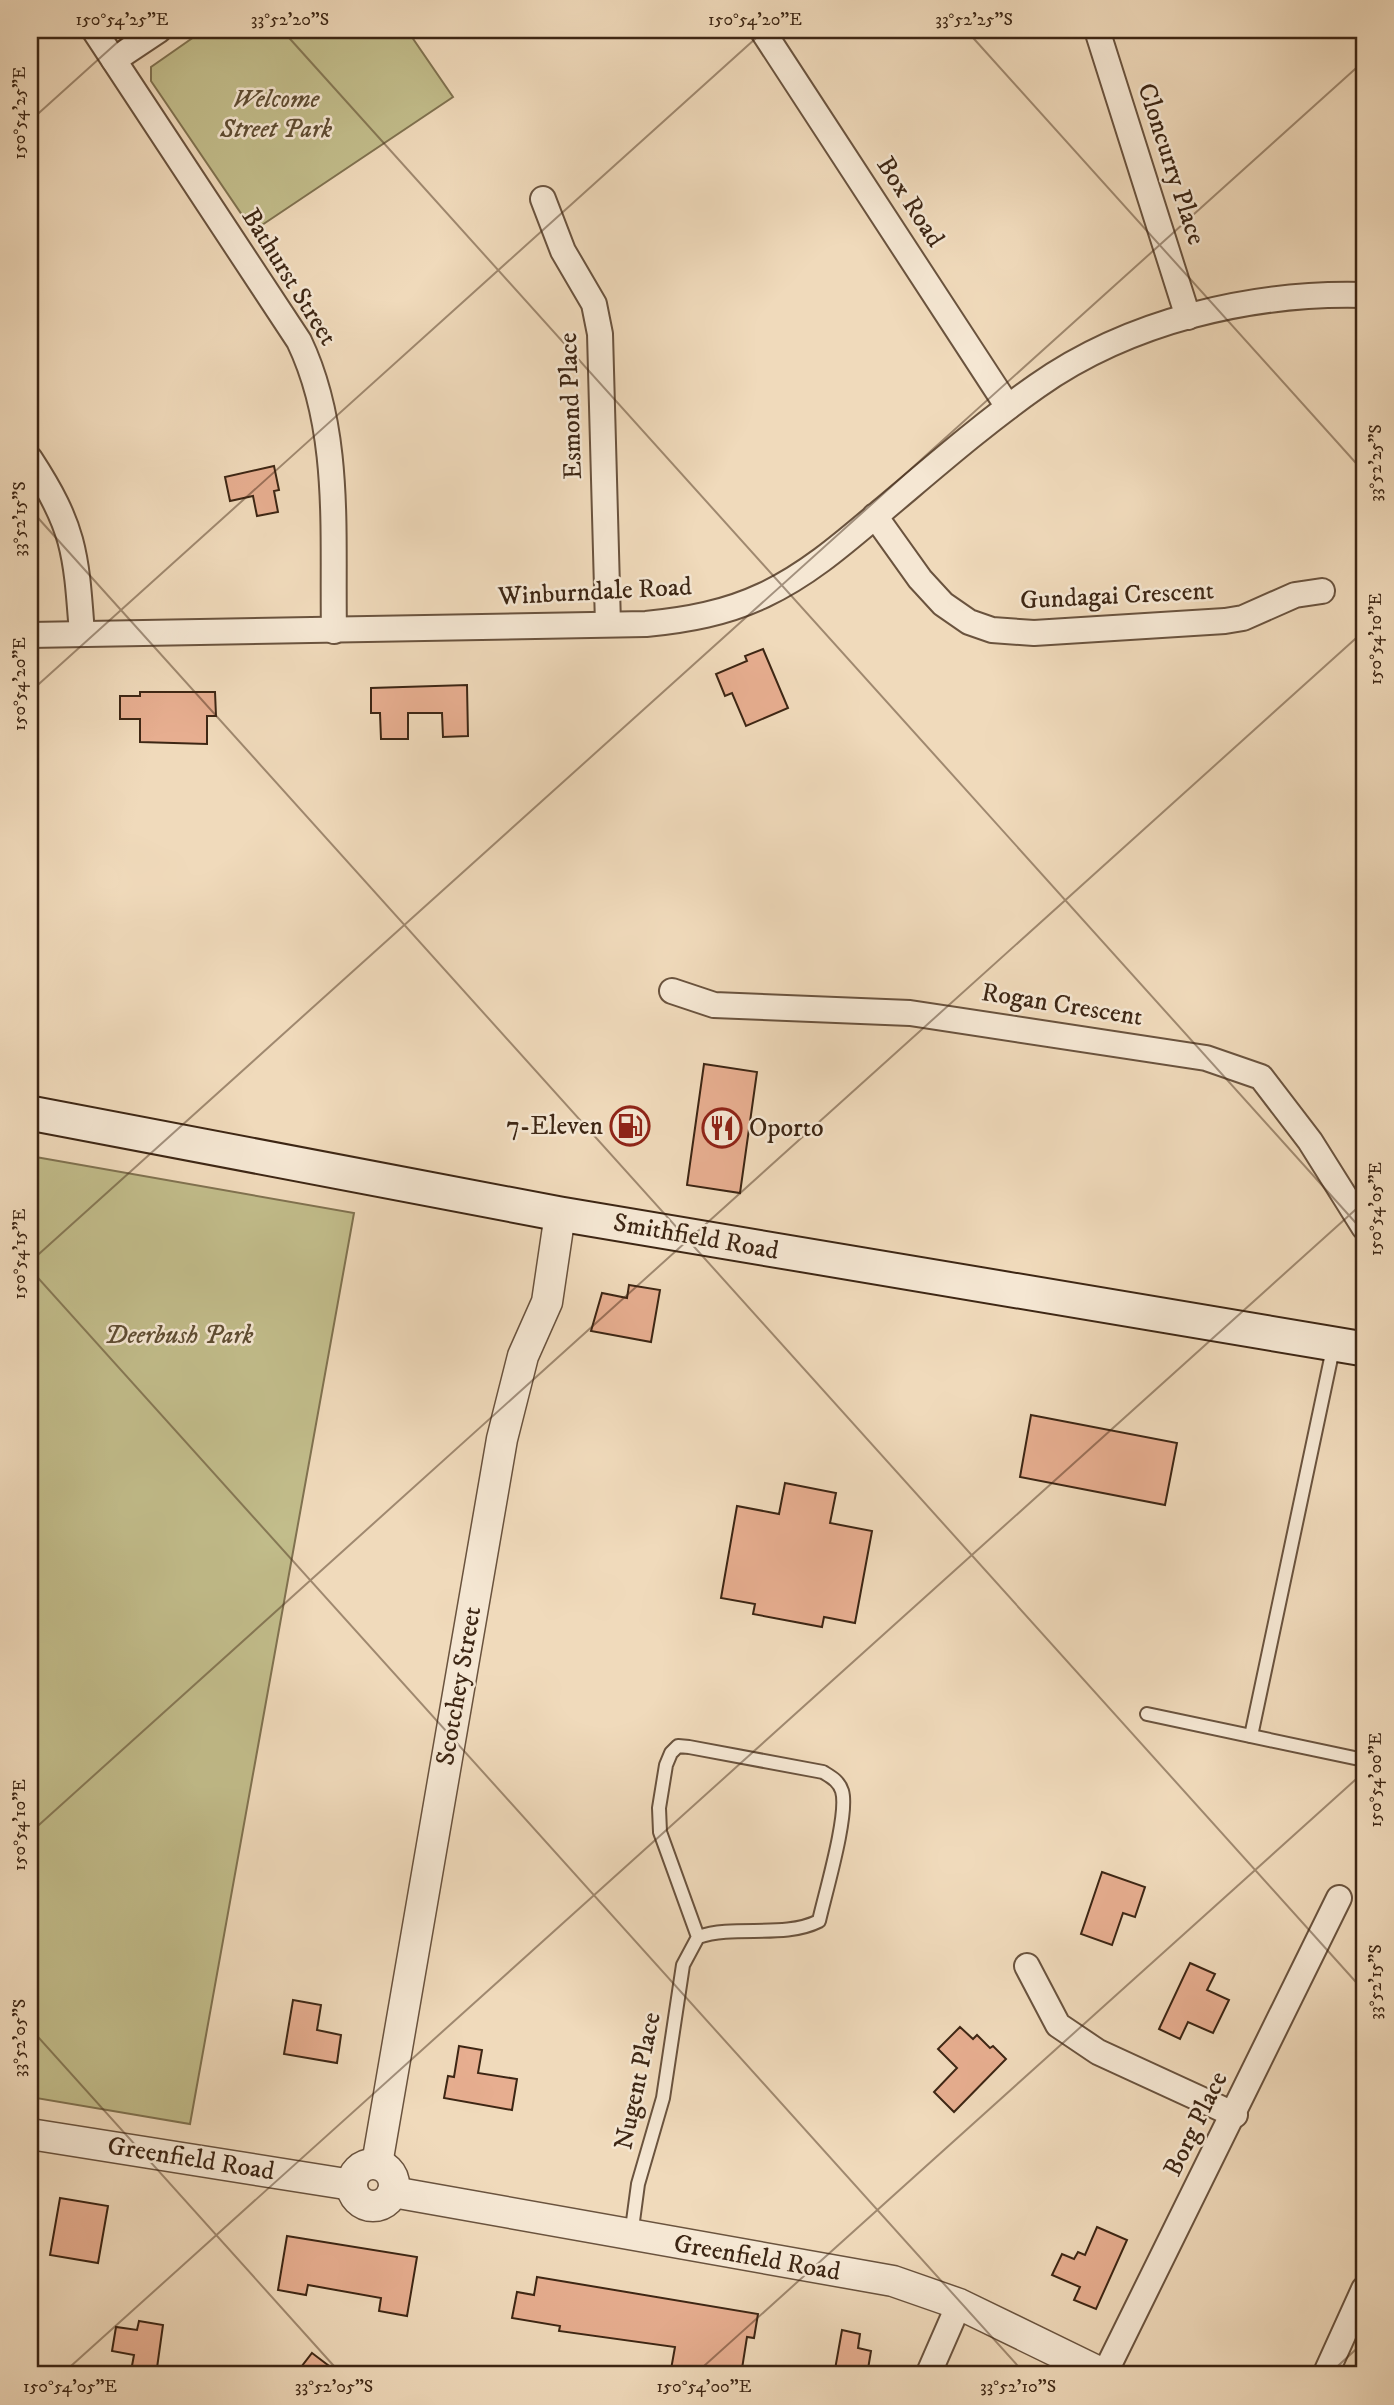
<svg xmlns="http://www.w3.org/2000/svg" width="1394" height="2405" font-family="'IM FELL DW Pica',serif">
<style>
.green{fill:#c2bd8b;stroke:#807250;stroke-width:2}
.building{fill:#e7ae90;stroke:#3d2614;stroke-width:2}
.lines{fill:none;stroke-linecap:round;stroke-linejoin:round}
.service-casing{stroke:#6a533e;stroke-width:16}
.minor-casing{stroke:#6a533e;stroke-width:28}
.tertiary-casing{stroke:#6a533e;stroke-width:33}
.secondary-casing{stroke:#3d2614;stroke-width:37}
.service{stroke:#f5e7d3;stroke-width:12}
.minor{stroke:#f5e7d3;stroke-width:24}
.tertiary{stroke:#f5e7d3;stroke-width:30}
.secondary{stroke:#f5e7d3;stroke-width:33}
.ticks{fill:none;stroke:#3d2614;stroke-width:2;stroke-opacity:0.45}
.labels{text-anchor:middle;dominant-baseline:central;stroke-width:5;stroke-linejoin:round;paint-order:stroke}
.park-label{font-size:26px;font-style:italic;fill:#5e4c32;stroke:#f5e7d3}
.street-label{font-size:26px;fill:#3d2614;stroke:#f5e7d3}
.poi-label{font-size:26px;fill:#3d2614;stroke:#f5e7d3;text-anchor:end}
.neatline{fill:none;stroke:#3d2614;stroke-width:2.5}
.ticks-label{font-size:18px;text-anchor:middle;fill:#3d2614}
</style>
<rect width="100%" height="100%" fill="#f0dabb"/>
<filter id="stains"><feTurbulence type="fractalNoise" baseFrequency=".00286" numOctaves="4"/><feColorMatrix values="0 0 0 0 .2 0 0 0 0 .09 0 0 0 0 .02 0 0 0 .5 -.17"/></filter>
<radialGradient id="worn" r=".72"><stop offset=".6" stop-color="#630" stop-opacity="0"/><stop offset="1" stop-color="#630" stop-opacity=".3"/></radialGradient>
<g class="green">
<polygon points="204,30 407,30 453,97 253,231 151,81 151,67"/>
<polygon points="30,1156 354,1213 190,2124 30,2097"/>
</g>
<g class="building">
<polygon points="274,466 279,490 274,491 278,512 257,516 253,496 230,501 225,477"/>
<polygon points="763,649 788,708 746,726 732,693 725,696 716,674 747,661 745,656"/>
<polygon points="467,685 468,736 443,737 442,713 408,713 408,739 381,739 380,713 371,713 371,688"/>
<polygon points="140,692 215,692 216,716 207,716 207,744 140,742 140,719 120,719 120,696 140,696"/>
<polygon points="704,1064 757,1072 740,1193 687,1185"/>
<polygon points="629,1285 660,1290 651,1342 591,1331 602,1293 627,1298"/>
<polygon points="1031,1415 1177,1443 1165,1505 1020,1477"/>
<polygon points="785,1483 836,1493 830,1523 872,1531 855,1623 824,1617 822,1627 753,1614 755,1604 721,1598 737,1506 779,1514"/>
<polygon points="1102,1872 1145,1887 1135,1917 1123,1913 1112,1945 1081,1934"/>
<polygon points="1190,1963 1215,1974 1207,1990 1229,2000 1213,2033 1188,2022 1180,2039 1159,2029"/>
<polygon points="293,2000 321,2005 317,2030 341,2035 337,2063 284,2054"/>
<polygon points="960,2027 973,2039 977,2035 990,2048 993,2046 1006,2059 954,2112 934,2092 957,2068 938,2049"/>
<polygon points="459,2046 482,2050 478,2073 517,2079 512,2110 444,2098 448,2076 454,2077"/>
<polygon points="60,2198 108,2206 98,2263 50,2255"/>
<polygon points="1097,2227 1127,2240 1096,2309 1074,2300 1080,2287 1052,2275 1062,2254 1074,2259 1078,2252 1085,2255"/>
<polygon points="287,2236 417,2257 407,2316 379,2311 381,2298 308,2285 306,2295 278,2290"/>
<polygon points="537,2277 758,2314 754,2338 747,2337 741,2375 670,2375 675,2347 559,2331 560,2326 512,2318 517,2292 534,2295"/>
<polygon points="139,2321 163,2325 156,2375 131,2371 134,2355 112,2351 116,2327 137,2330"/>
<polygon points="842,2330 860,2334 858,2348 871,2351 867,2375 834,2375"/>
<polygon points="312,2353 341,2375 295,2375"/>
</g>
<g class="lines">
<g class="service-casing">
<g id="service">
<polyline points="1147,1714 1364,1760"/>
<polyline points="1251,1736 1334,1344"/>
<path d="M631 2236 638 2184 663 2098 683 1965 698 1937C736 1924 783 1939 819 1921 825 1894 849 1814 842 1791 839 1781 831 1777 823 1772L689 1747 678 1746 671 1753 666 1765 659 1808 660 1832 698 1937"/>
<polyline points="1359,2375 1364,2364"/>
</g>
</g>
<g class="minor-casing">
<g id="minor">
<path d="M94 30 299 341C342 431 332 533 334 631"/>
<polyline points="762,30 1008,407"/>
<polyline points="1097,30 1188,317"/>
<polyline points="114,60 159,30"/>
<polyline points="543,199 563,251 594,304 600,334 608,624"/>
<path d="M30 459C75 528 76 553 82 634"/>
<polyline points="875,516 920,579 943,604 969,622 992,630 1034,633 1225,621 1243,618 1295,595 1322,591"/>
<path d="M30 635 646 624C687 620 726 613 764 595 809 574 846 541 884 509 934 467 983 424 1037 386 1129 321 1252 292 1364 295"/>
<polyline points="672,991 714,1005 910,1013 1206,1058 1261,1077 1310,1141 1364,1227"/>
<polyline points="1027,1966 1058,2025 1098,2052 1235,2115"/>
<polyline points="928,2375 959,2304"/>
<polyline points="1104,2375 1339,1898"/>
<polyline points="1325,2375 1364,2289"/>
</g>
</g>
<g class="tertiary-casing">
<g id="tertiary">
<polyline points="30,2134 352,2185"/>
<polyline points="377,2164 502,1439 523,1356 547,1302 560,1214"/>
<circle cx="373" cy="2185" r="21"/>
<polyline points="393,2192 893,2281 959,2304 1105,2375"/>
</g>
</g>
<g class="secondary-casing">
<polyline id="secondary" points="30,1113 560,1214 1364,1349"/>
</g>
<use href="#service" class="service"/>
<use href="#minor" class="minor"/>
<use href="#tertiary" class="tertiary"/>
<use href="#secondary" class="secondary"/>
</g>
<path class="ticks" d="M282 30 1364 1232M966 30 1364 472M30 121 131 30M30 509 1364 1991M30 692 765 30M30 1262 1364 61M30 1269 1026 2375M30 1833 1364 631M30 2028 342 2375M61 2375 1364 1202M694 2375 1364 1772M1328 2375 1364 2342"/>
<defs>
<g id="fuel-ring" transform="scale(2.0125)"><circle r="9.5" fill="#f5e7d3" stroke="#8f2418" stroke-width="1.5"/><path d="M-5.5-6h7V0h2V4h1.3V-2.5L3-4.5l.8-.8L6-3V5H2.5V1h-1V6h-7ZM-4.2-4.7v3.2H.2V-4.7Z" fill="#8f2418"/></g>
<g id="restaurant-ring" transform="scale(2.0125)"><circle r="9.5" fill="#f5e7d3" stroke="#8f2418" stroke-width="1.5"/><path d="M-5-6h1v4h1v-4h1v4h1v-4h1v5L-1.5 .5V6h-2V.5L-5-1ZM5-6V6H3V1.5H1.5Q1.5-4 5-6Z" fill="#8f2418"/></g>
</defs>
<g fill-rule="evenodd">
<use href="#fuel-ring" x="630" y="1126"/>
<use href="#restaurant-ring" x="722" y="1128"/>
</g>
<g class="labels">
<g class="park-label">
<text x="276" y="99">Welcome<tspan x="276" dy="30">Street Park</tspan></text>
<text x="179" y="1335">Deerbush Park</text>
</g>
<g class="street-label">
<text transform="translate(1171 164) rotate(72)">Cloncurry Place</text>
<text transform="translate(910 202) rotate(57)">Box Road</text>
<text transform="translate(289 277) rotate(58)">Bathurst Street</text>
<text transform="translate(571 406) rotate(-92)">Esmond Place</text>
<text transform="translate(595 592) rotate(-3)">Winburndale Road</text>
<text transform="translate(1117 596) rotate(-3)">Gundagai Crescent</text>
<text transform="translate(1062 1005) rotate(9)">Rogan Crescent</text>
<text transform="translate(696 1237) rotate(10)">Smithfield Road</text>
<text transform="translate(459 1686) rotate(-80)">Scotchey Street</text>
<text transform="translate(638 2081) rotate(-78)">Nugent Place</text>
<text transform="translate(1196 2124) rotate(-64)">Borg Place</text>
<text transform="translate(191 2159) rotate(9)">Greenfield Road</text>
<text transform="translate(757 2258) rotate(10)">Greenfield Road</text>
</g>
<g class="poi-label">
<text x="603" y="1126">7-Eleven</text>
<text x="749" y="1128" text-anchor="start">Oporto</text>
</g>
</g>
<rect width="1394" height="2405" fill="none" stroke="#f0dabb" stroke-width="77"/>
<rect x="38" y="38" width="1318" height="2328" class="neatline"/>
<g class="ticks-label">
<text x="122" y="25">150°54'25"E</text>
<text x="290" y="25">33°52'20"S</text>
<text x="755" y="25">150°54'20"E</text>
<text x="974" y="25">33°52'25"S</text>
<text transform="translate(19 113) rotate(-90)" y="6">150°54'25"E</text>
<text transform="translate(1375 463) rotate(-90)" y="6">33°52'25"S</text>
<text transform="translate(19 519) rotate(-90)" y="6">33°52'15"S</text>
<text transform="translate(1375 639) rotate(-90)" y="6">150°54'10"E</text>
<text transform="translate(19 684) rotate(-90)" y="6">150°54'20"E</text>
<text transform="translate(1375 1209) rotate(-90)" y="6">150°54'05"E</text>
<text transform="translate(19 1254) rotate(-90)" y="6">150°54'15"E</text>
<text transform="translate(1375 1780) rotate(-90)" y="6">150°54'00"E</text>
<text transform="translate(19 1825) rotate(-90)" y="6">150°54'10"E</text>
<text transform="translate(1375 1982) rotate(-90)" y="6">33°52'15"S</text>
<text transform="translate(19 2038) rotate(-90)" y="6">33°52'05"S</text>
<text x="70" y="2392">150°54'05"E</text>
<text x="334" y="2392">33°52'05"S</text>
<text x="704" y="2392">150°54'00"E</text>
<text x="1018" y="2392">33°52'10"S</text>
</g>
<rect width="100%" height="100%" filter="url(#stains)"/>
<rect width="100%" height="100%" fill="url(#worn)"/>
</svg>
